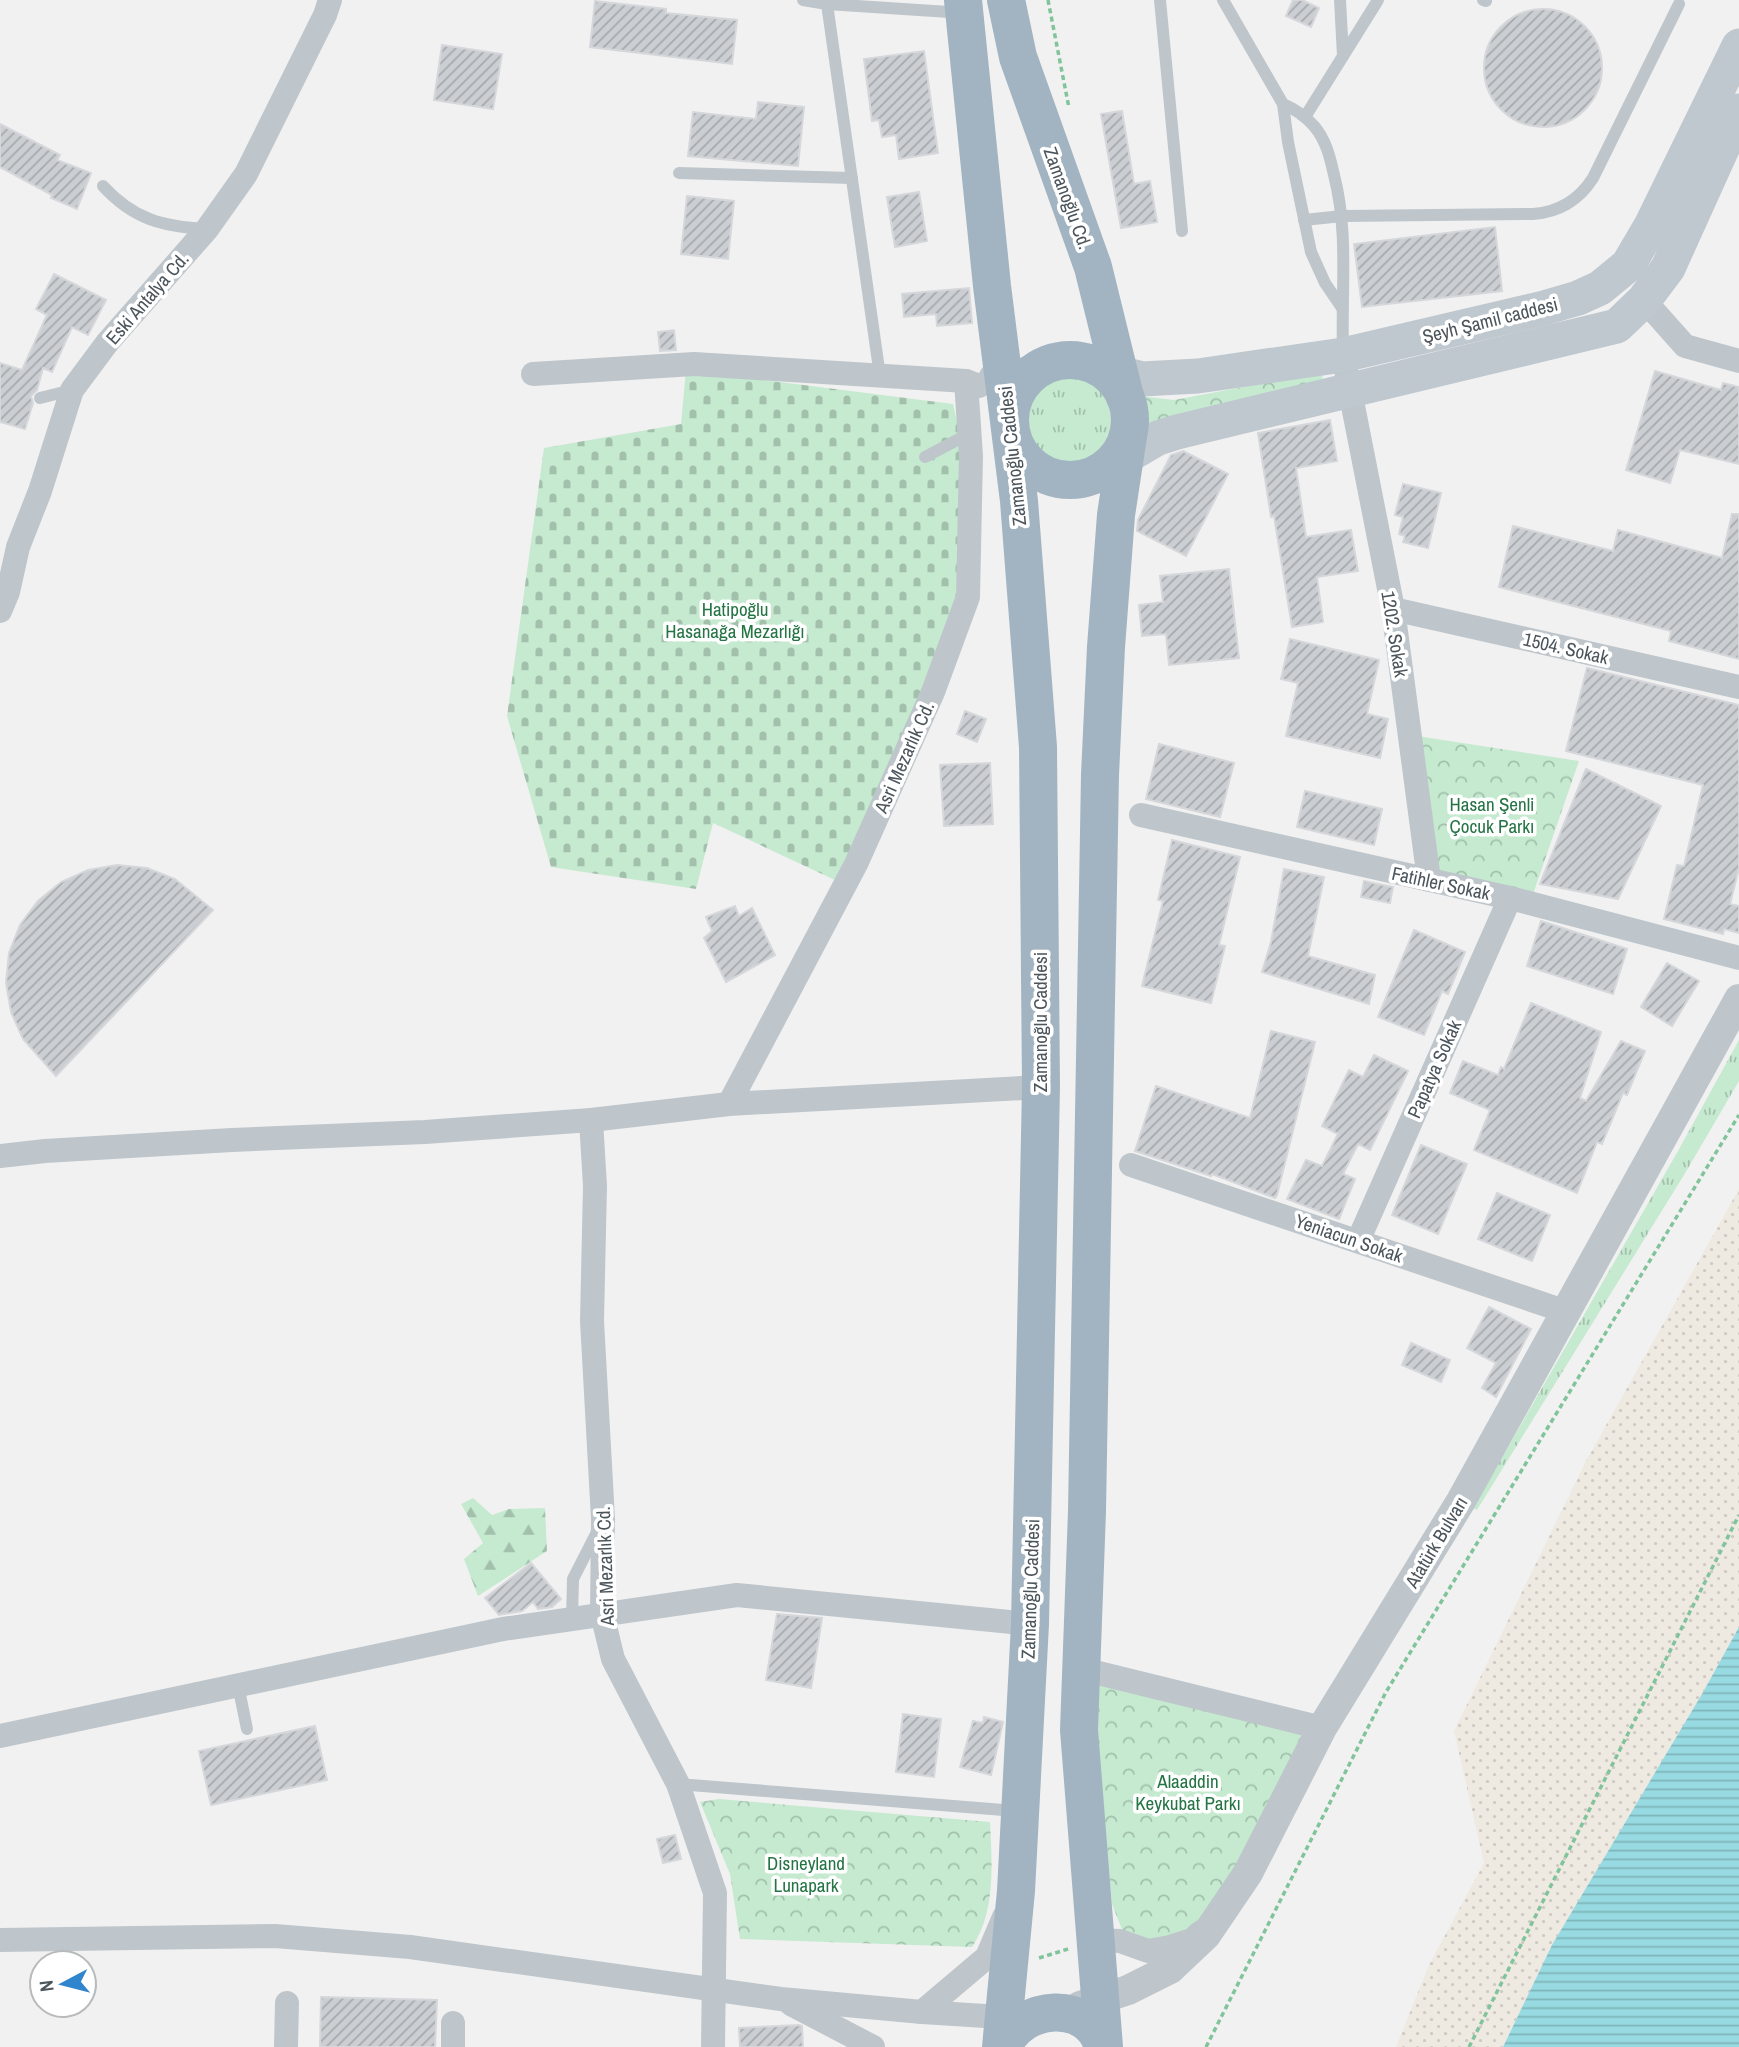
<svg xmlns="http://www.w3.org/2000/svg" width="1739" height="2047" font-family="'Archivo Narrow',sans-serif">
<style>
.grass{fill:url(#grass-tufts)}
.forest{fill:url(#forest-firs)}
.sand{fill:url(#sand-dots)}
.cemetery{fill:url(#cemetery-stones)}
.park{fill:url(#park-crowns)}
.water{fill:url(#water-rules)}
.building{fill:url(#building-hatch);stroke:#d5d7db;stroke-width:2}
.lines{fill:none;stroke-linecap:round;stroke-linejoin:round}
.path{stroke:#81c49c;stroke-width:3.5;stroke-dasharray:5 3.5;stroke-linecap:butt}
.service{stroke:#bec6cb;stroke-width:12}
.minor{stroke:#bec6cb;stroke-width:24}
.tertiary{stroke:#bec6cb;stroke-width:30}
.secondary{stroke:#bfc8cf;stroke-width:35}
.trunk{stroke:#a2b4c2;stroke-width:38}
.labels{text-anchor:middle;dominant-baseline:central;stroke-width:7;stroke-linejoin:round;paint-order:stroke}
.street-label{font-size:19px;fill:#4b555b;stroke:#fff}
.park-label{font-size:19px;fill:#247444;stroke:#fff}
</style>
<defs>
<pattern id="grass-tufts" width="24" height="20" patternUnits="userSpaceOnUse" patternTransform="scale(1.75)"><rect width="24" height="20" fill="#c5ead0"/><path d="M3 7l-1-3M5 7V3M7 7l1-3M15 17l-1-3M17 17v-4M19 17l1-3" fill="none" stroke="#a2c0ac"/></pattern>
<pattern id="forest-firs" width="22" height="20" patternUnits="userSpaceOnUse" patternTransform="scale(1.75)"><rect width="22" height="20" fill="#c5ead0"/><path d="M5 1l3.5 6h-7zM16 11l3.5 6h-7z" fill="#a2c0ac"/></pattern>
<pattern id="sand-dots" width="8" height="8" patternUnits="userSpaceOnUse" patternTransform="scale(1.75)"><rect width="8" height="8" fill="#eee9e1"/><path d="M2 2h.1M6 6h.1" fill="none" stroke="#cecac3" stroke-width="1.8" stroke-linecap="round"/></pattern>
<pattern id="cemetery-stones" width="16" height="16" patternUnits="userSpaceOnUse" patternTransform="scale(1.75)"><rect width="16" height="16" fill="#c5ead0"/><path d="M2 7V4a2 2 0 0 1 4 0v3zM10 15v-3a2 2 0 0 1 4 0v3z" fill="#a2c0ac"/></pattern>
<pattern id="park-crowns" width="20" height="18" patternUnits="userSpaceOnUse" patternTransform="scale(1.75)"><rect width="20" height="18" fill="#c5ead0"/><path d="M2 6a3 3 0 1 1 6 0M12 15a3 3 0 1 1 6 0" fill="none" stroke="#a2c0ac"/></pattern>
<pattern id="water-rules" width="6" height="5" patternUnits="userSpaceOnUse" patternTransform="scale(1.75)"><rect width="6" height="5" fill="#98dae1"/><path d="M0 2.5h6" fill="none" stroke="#7eb4b9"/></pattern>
<pattern id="building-hatch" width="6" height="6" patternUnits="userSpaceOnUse" patternTransform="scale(1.75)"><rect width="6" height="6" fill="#cbced2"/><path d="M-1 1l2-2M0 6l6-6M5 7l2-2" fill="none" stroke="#a7aaad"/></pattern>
</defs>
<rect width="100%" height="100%" fill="#f2f1f1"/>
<g class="grass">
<circle cx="1069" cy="421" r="43"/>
<polygon points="1739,1040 1739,1081 1684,1175 1477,1510 1473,1508 1678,1151"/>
</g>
<polygon class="forest" points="473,1498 492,1515 509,1509 545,1508 547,1551 478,1596 464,1559 483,1543 461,1504"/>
<polygon class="sand" points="1739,1189 1739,1627 1702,1694 1552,1945 1503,2047 1396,2047 1429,1965 1484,1863 1454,1731 1586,1461"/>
<polygon class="cemetery" points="686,370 953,404 961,438 962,581 949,630 837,881 713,823 696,889 551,867 507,716 544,448 681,424"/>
<g class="park">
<polygon points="1322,372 1323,385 1174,416 1139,428 1140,396 1174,400"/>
<polygon points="1417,736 1579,761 1532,897 1434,875"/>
<polygon points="1092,1678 1312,1733 1243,1871 1190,1933 1148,1943 1123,1932 1112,1904"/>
<path d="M719 1799 990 1822C992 1863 996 1912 972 1947L740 1939 730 1874 700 1802Z"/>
</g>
<polygon class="water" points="1739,1627 1739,2047 1503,2047 1552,1945 1702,1694"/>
<g class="building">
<polygon points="1293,0 1302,0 1319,8 1311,27 1286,16"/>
<polygon points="595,1 666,9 666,13 737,20 732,64 590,47"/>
<circle cx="1543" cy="68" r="59"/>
<polygon points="442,45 502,54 493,109 434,100"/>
<polygon points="924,51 938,153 899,159 896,135 882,137 879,120 872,121 864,59"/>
<polygon points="758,102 804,107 798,166 688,156 693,112 756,119"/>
<polygon points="1122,111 1134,184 1150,181 1157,222 1121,228 1101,114"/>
<polygon points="0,124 60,155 57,160 91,173 77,209 51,198 52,195 0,167"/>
<polygon points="919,192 927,241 895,247 887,197"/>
<polygon points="687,196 734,201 728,259 681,254"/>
<polygon points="1495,227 1502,291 1362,307 1354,244"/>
<polygon points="54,274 106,300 88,335 72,327 52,372 43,368 37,390 31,396 33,403 25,429 0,422 0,363 22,370 47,315 36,309"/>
<polygon points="969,288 972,323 937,326 936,314 904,317 902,294"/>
<polygon points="674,330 676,350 660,351 658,332"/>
<polygon points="1655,371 1721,390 1723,383 1739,387 1739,464 1680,450 1670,483 1626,470"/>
<polygon points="1330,420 1337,461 1296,468 1306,537 1351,530 1358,571 1317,577 1323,622 1292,627 1274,516 1271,517 1258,433"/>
<polygon points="1183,451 1228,474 1186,556 1137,531 1138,520 1171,455"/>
<polygon points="1403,484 1441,493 1428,548 1403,542 1405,536 1399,534 1403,517 1395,515"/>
<polygon points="1732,514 1739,514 1739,659 1669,641 1671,631 1499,587 1513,526 1613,551 1618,530 1722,558"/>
<polygon points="1229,569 1239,658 1169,665 1166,634 1142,636 1139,605 1163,602 1160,576"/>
<polygon points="1290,639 1379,660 1367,714 1388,719 1380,758 1286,736 1298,683 1281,679"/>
<polygon points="1587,668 1739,705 1739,868 1730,904 1739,906 1739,933 1724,929 1723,934 1664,919 1677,865 1684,866 1703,785 1566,751"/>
<polygon points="965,711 986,719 977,742 957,734"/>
<polygon points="1159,744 1234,763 1220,817 1146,799"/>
<polygon points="990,763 993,824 944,826 940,765"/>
<polygon points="1586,769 1661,806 1618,899 1540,884"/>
<polygon points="1305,791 1382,809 1374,845 1297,827"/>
<polygon points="1172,840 1240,857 1219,945 1225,946 1211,1003 1142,986 1163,901 1158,900"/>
<polygon points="117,865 147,868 175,879 213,910 56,1076 23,1039 11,1012 6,983 9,953 20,925 38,901 61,882 88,870"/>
<polygon points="1284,869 1324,877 1308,956 1375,975 1369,1004 1262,972 1271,942"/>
<polygon points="1364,881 1393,887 1390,903 1361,897"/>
<polygon points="735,906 739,916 752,908 775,955 726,982 704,938 712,931 706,917"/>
<polygon points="1541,921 1627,949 1613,994 1527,966"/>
<polygon points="1414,930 1465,952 1448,994 1442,991 1424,1035 1378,1017"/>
<polygon points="1667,963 1699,981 1672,1026 1641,1007"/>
<polygon points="1531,1003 1601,1032 1580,1098 1586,1101 1621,1041 1645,1051 1627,1095 1623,1093 1602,1144 1597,1142 1577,1193 1474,1150 1490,1110 1450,1093 1463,1061 1498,1075 1501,1067 1504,1069"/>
<polygon points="1271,1031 1315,1042 1277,1195 1275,1198 1212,1174 1211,1176 1135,1151 1156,1086 1250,1118"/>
<polygon points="1374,1055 1408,1071 1370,1150 1358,1144 1343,1174 1355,1179 1339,1219 1287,1199 1306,1160 1322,1166 1338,1134 1322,1126 1349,1070 1363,1077"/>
<polygon points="1421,1145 1467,1164 1438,1234 1392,1215"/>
<polygon points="1497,1193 1550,1215 1532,1261 1478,1239"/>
<polygon points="1489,1307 1531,1329 1496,1397 1482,1388 1496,1363 1467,1348"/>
<polygon points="1411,1343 1450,1360 1441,1382 1402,1365"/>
<polygon points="531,1563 561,1599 552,1607 538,1609 533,1602 522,1611 499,1615 485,1598"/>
<polygon points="777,1614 822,1618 811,1688 766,1680"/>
<polygon points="903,1714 941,1719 934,1777 896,1772"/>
<polygon points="984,1717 1003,1722 991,1775 960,1767 973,1721 983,1723"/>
<polygon points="315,1726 327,1780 211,1805 199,1751"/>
<polygon points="675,1835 681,1859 663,1863 657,1839"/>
<polygon points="321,1997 437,2000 435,2047 320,2047"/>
<polygon points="799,2025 802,2026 803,2047 740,2047 739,2028"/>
</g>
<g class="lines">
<g class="path">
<polyline points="1048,0 1069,108"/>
<polyline points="1039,1958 1068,1949"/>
<polyline points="1206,2047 1386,1692 1739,1115"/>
<polyline points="1469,2047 1739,1515"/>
</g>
<g class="service">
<polyline points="803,0 827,4 949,12 960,16"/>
<polyline points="1160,0 1182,231"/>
<polyline points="1223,0 1283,104 1288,142 1311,252 1325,283 1342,308"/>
<polyline points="1340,0 1343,56"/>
<polyline points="1483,0 1486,1"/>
<polyline points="827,4 880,376"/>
<path d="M1283 104C1295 109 1305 116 1314 126 1326 140 1330 157 1334 175 1349 233 1341 292 1343 351"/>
<polyline points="1305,117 1378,0"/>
<polyline points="679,173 852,178"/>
<path d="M103 186C133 219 163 227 207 229"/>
<path d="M1304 220 1342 216 1533 214C1560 212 1579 200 1593 178L1679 4"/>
<polyline points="40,398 72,390"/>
<polyline points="925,457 961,438 968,430"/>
<polyline points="572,1619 573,1579 597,1532"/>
<polyline points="238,1685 247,1729"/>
<polyline points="678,1784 1016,1811"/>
</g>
<g class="minor">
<polyline points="1644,300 1685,346 1739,361"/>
<polyline points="1343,355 1393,609 1429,880"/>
<polyline points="533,374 694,364 966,381 979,386"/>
<polyline points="991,376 1044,365"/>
<polyline points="1393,609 1739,687"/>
<polyline points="0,611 8,592 18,547 40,491 72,390 107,343 207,229 246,174 325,15 330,0"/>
<polyline points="1141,815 1510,898 1739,958"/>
<polyline points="729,1104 856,864 933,692 968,597 971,456 966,381"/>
<polyline points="591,1120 595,1186 592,1321 603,1519 602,1614 613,1659 678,1784 715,1893 713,2047"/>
<polyline points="0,1156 45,1151 232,1140 425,1132 591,1120 729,1104 1041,1087"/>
<polyline points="1131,1165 1567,1312"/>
<polyline points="1358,1241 1510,898"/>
<polyline points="1082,1669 1322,1728"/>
<polyline points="0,1736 503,1629 737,1595 1030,1624"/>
<polyline points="0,1940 275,1936 410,1947 781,1999 922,2012 1017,2018"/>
<polyline points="1095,1940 1120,1941 1148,1951 1170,1947 1192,1940 1201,1932"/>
<polyline points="791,2004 873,2047"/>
<polyline points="922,2012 987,1957 1004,1917"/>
<polyline points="453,2023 453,2047"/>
<polyline points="286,2047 287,2003"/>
</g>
<polyline class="tertiary" points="1080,2006 1128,1990 1170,1969 1206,1935 1248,1873 1322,1728 1461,1501 1739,999"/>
<g class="secondary">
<polyline points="1100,368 1142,379 1198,376 1343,355 1544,308 1578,298 1600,288 1628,265 1651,226 1739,46"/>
<polyline points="1105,469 1158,438 1177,432 1617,326 1644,300 1668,268 1739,111"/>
</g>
<g class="trunk">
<polyline points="963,0 992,286 1019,501 1038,747 1041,1087 1030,1624 1016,1891 1001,2047"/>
<polyline points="1006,0 1018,57 1093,267 1125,397"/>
<circle cx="1070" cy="420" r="60"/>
<path d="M1003 2047C1020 2004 1090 1998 1103 2047"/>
<polyline points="1104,2047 1079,1730 1087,1511 1100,775 1106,647 1116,515 1128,436"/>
</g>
</g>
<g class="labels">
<g class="street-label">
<text transform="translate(1068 198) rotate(70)">Zamanoğlu Cd.</text>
<text transform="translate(147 298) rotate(-49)">Eski Antalya Cd.</text>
<text transform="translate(1490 320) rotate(-14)">Şeyh Şamil caddesi</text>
<text transform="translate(1012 456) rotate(-96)">Zamanoğlu Caddesi</text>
<text transform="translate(1395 634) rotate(81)">1202. Sokak</text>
<text transform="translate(1566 648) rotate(13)">1504. Sokak</text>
<text transform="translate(904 757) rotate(-66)">Asri Mezarlık Cd.</text>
<text transform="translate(1441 883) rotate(12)">Fatihler Sokak</text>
<text transform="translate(1040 1022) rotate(-90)">Zamanoğlu Caddesi</text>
<text transform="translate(1434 1069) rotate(-66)">Papatya Sokak</text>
<text transform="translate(1349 1238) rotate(19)">Yeniacun Sokak</text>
<text transform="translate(1436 1542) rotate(-59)">Atatürk Bulvarı</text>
<text transform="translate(605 1566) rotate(-92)">Asri Mezarlık Cd.</text>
<text transform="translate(1030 1589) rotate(-88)">Zamanoğlu Caddesi</text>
</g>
<g class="park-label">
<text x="735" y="609">Hatipoğlu<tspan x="735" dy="22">Hasanağa Mezarlığı</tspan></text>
<text x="1492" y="804">Hasan Şenli<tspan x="1492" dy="22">Çocuk Parkı</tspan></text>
<text x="1188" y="1781">Alaaddin<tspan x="1188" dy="22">Keykubat Parkı</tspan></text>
<text x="806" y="1863">Disneyland<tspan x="806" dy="22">Lunapark</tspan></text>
</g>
</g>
<g transform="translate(63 1984) rotate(263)"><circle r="33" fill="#ffffff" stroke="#b7bbbd" stroke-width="2"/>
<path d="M0-5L12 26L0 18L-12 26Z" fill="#3185cc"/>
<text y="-10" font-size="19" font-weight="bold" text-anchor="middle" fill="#4b555b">N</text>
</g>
</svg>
